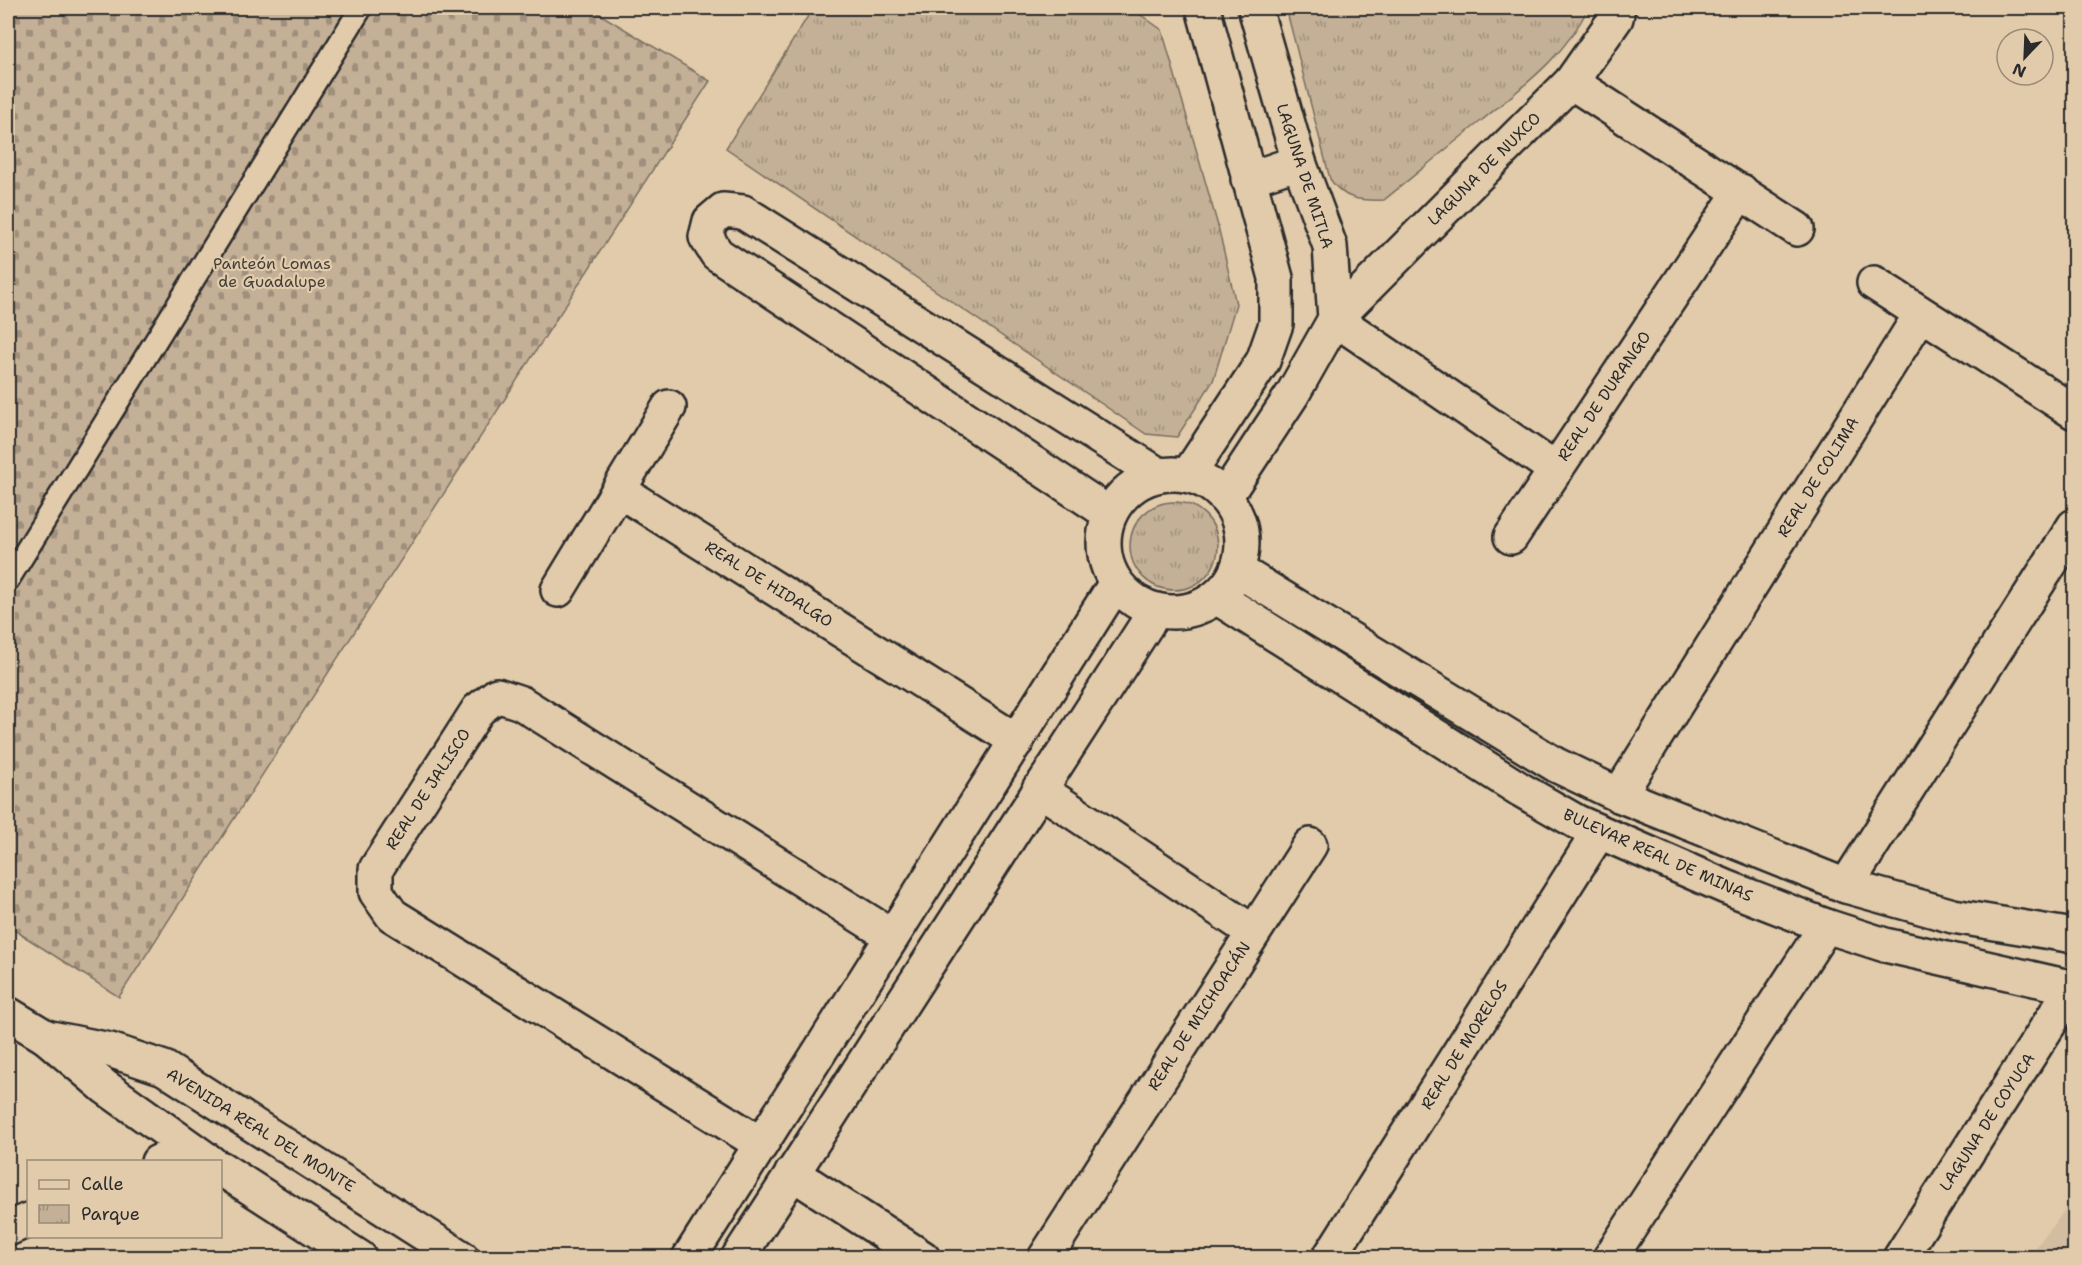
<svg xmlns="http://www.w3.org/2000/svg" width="2082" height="1265" font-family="'Shantell Sans',sans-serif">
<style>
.built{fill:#d2bda0}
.cemetery{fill:url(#cemetery-stones);stroke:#786e60;stroke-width:1.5}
.park{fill:url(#park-tufts);stroke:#786e60;stroke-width:1.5}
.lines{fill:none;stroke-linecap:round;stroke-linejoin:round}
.service-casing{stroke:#2b2b2b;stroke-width:26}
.minor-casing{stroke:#2b2b2b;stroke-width:38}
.tertiary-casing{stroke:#2b2b2b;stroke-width:38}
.service{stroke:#e2cbab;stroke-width:21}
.minor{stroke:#e2cbab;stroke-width:33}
.tertiary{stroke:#e2cbab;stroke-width:33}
.labels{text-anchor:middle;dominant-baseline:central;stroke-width:4.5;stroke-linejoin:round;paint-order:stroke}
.street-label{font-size:16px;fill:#2b2b2b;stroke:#e2cbab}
.park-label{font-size:16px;fill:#423f3b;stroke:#e2cbab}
</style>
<defs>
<pattern id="cemetery-stones" width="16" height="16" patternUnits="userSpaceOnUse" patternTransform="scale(1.5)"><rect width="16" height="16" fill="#c4b096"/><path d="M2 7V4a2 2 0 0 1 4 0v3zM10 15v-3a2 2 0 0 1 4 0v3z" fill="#9f8f7b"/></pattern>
<pattern id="park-tufts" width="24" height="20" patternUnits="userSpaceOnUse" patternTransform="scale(1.5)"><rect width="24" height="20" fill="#c4b096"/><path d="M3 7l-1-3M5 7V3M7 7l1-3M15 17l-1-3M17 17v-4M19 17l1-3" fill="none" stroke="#9f8f7b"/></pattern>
</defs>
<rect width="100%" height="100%" fill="#e2cbab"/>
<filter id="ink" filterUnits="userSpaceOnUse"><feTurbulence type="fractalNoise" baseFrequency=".0167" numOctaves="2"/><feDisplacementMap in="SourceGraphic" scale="12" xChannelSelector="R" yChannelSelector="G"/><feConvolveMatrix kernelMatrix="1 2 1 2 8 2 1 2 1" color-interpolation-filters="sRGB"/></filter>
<g filter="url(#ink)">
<polygon class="built" points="2074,1199 2074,1257 2028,1257"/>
<polygon class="cemetery" points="8,8 590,8 710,81 119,997 8,926"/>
<g class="park">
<polygon points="813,8 1131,8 1162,30 1218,226 1236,304 1213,381 1177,437 1146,434 726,148"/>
<path d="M1286 8H1588C1566 56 1521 88 1481 121 1448 147 1416 174 1384 200 1360 201 1344 200 1330 179Z"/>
<circle cx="1174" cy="546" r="44"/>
</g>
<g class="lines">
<g class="service-casing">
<polyline id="service" points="8,580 361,8"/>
</g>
<g class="minor-casing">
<g id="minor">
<polyline points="1571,82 1797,229"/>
<polyline points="1874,283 2074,412"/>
<polyline points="1556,470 1335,319 1571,82 1616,18 1618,8"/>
<polyline points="620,491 1017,741"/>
<polyline points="1110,514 717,254 706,237 710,221 723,210 743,212 1159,475"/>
<polyline points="1511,537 1741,191"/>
<polyline points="558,590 669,407"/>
<polyline points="1039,789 1253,932"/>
<polyline points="1619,795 1921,314"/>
<polyline points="1846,886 2074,526"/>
<polyline points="761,1144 392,915 376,892 376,869 478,710 497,695 521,703 892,936"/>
<polyline points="158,1162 189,1148"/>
<polyline points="792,1173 923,1258"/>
<polyline points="8,1229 28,1220"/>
<polyline points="1045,1258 1310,845"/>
<polyline points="1329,1258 1599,832"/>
<polyline points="1610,1258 1826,926"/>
<polyline points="1900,1258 2074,985"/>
</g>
</g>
<g class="tertiary-casing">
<g id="tertiary">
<polyline points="1248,179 1299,162"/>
<circle cx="1173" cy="543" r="69"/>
<polyline points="1188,475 1263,361 1276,324 1276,278 1203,8"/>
<polyline points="1225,497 1292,395 1335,319 1330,246 1299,162 1255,8"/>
<polyline points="1237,570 1556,765 1619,795 1846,886 1953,916 2074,936"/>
<polyline points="1218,598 1521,790 1577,822 1726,887 1826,926 1885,945 2074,988"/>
<polyline points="8,1014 46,1037 105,1087 210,1162"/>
<polyline points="46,1037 110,1050 164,1068 462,1258"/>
<polyline points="220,1168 360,1258"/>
<polyline points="689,1258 1116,583"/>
<polyline points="738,1258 1156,610"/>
</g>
</g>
<use href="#service" class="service"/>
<use href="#minor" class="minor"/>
<use href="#tertiary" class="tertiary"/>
</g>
</g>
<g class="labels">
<g class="street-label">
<text transform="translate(1484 169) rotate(-45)">LAGUNA DE NUXCO</text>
<text transform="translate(1305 176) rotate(72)">LAGUNA DE MITLA</text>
<text transform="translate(1604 396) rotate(-56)">REAL DE DURANGO</text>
<text transform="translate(1818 477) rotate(-58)">REAL DE COLIMA</text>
<text transform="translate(769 584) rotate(32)">REAL DE HIDALGO</text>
<text transform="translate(428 789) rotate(-57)">REAL DE JALISCO</text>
<text transform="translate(1658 855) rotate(24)">BULEVAR REAL DE MINAS</text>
<text transform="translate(1199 1016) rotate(-57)">REAL DE MICHOACÁN</text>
<text transform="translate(1464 1045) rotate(-58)">REAL DE MORELOS</text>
<text transform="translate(1987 1122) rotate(-57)">LAGUNA DE COYUCA</text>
<text transform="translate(261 1130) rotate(32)">AVENIDA REAL DEL MONTE</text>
</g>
<g class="park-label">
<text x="272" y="263">Panteón Lomas<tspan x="272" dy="18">de Guadalupe</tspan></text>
</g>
</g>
<rect width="2082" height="1265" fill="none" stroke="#e2cbab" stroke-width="30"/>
<rect x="15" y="15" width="2052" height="1235" fill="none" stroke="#2b2b2b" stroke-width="2" filter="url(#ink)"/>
<rect x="27" y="1160" width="195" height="78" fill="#e2cbab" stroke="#998b78" stroke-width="1.5"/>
<rect x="39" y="1180" width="30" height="9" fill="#e2cbab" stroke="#998b78" stroke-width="1.5"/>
<text x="81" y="1190" font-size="18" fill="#2b2b2b">Calle</text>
<rect x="39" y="1205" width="30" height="18" fill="url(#park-tufts)" stroke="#998b78" stroke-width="1.5"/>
<text x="81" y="1220" font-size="18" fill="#2b2b2b">Parque</text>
<g transform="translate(2025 57) rotate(203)"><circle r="28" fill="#e2cbab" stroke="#998b78" stroke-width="1.5"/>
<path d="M0-4.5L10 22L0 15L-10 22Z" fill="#2b2b2b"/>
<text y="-9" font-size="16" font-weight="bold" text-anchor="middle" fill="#2b2b2b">N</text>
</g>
</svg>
